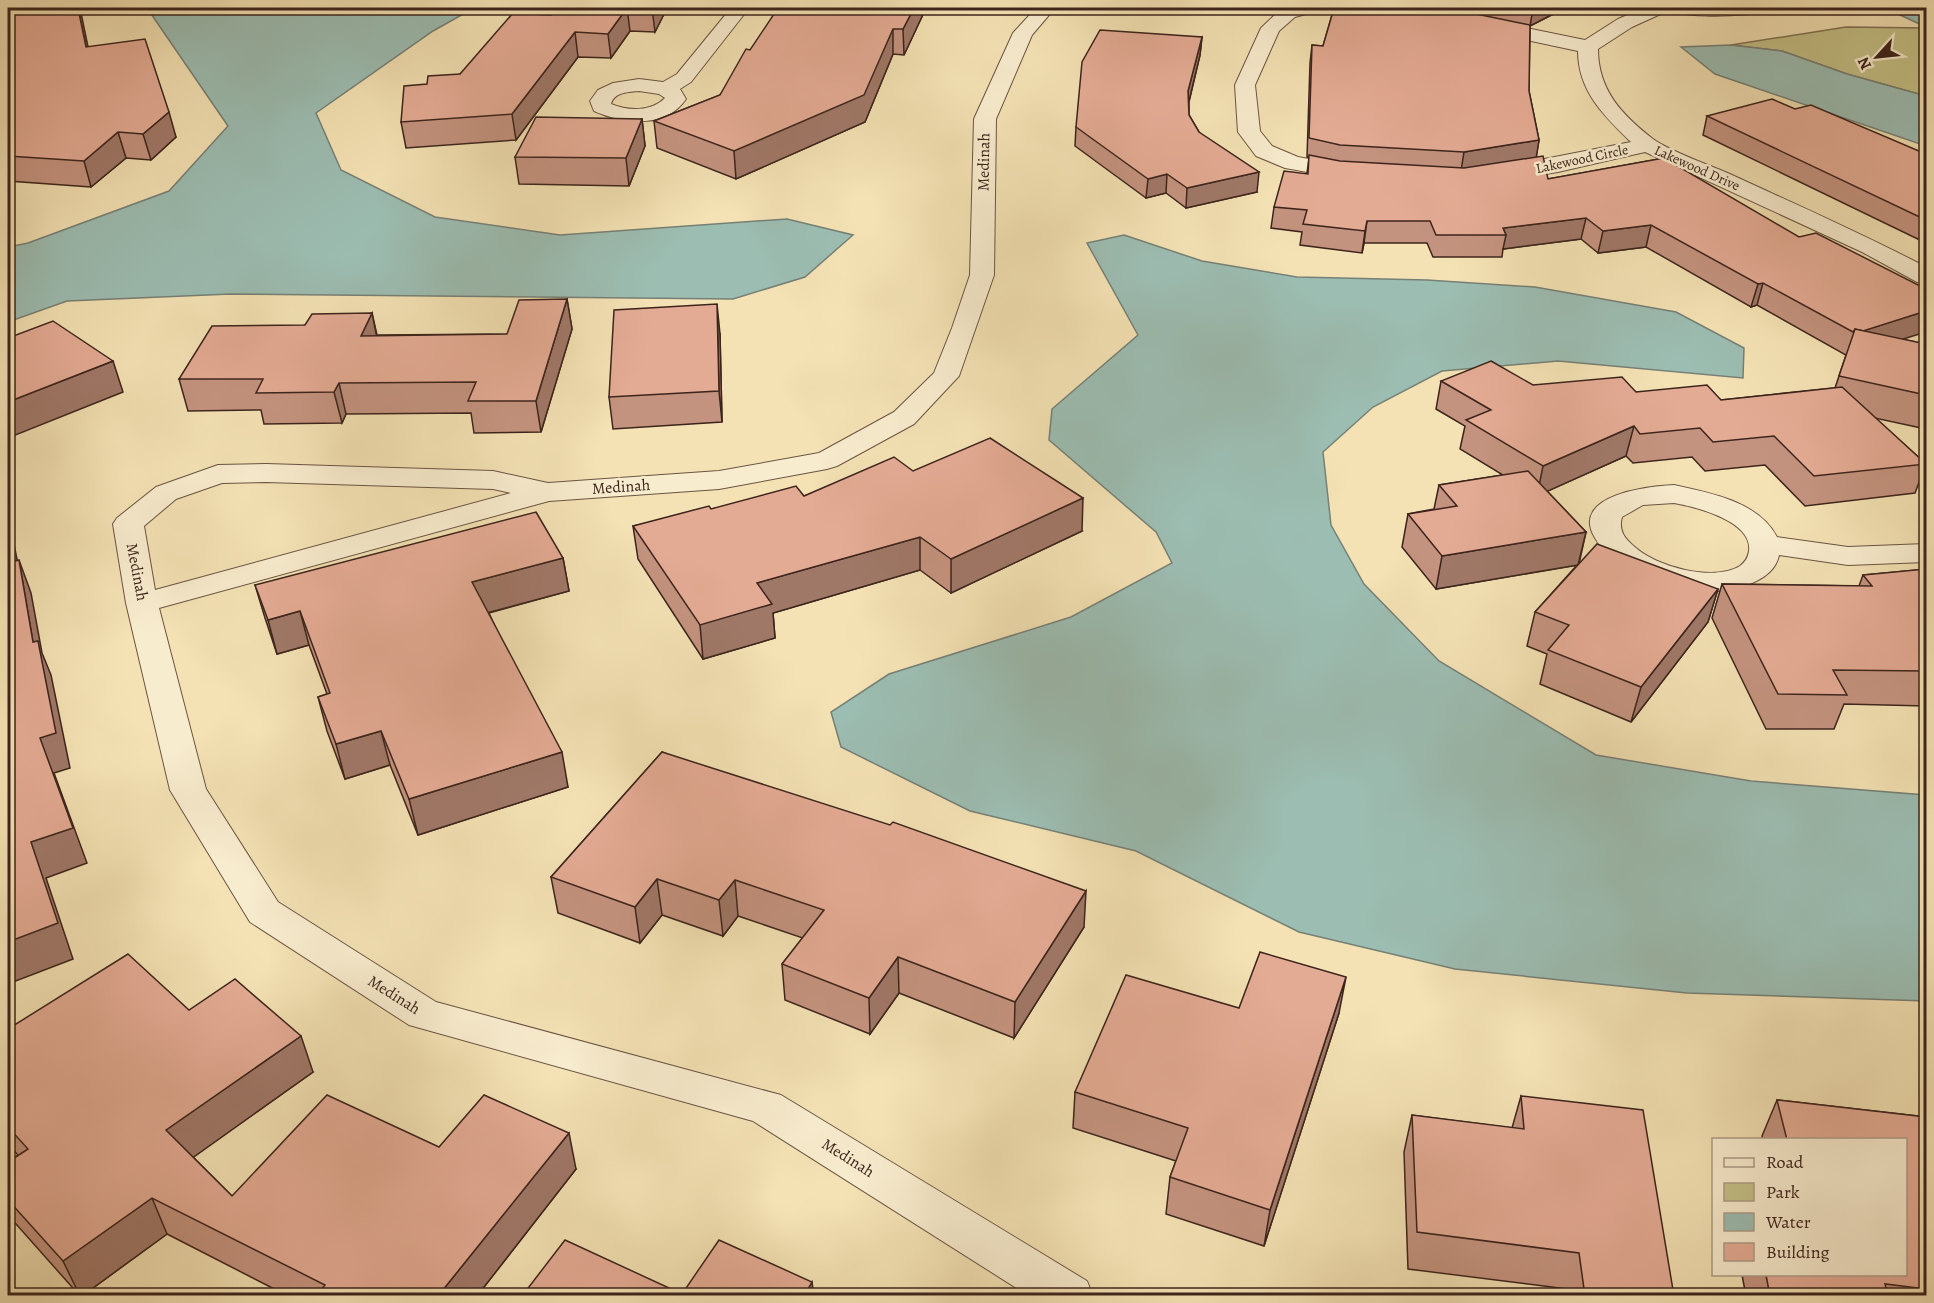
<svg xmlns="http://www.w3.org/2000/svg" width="1934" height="1303" font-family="Alegreya,serif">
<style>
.green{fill:#c4c187;stroke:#807252;stroke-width:1.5}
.water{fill:#9cbdb2;stroke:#768076;stroke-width:1.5}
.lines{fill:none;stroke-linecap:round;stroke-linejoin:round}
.street-casing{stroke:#6a5442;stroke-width:2}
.street{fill:#f8ecce;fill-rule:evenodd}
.wall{fill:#c4937f;stroke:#3c241c;stroke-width:1.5}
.shaded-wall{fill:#a07868;stroke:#3c241c;stroke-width:1.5}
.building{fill:#e4ab94;stroke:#3c241c;stroke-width:1.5}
.labels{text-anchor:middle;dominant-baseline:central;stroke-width:5;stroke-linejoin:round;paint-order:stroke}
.far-street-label{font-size:14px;fill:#3c241c;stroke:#f8ecce}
.street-label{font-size:16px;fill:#3c241c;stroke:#f8ecce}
</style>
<rect width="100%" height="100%" fill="#f4e2b4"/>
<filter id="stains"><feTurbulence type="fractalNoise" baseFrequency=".00333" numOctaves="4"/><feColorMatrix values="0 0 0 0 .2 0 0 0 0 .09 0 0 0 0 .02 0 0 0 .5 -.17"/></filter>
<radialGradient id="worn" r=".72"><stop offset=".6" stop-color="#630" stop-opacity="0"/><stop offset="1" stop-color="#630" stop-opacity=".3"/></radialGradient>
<polygon class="green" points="1846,27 1926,28 1926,96 1847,74 1782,51 1731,45"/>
<g class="water">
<polygon points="147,8 474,8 433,31 316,113 341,170 435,217 560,235 787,219 853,235 805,277 733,299 231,294 67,301 8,322 8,247 28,243 169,191 228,126"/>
<polygon points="1885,8 1926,8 1926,27"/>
<polygon points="1731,45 1782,51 1847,74 1926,96 1926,146 1715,74 1681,47"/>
<polygon points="1124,235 1202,261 1297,277 1427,280 1535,287 1676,312 1744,348 1743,378 1558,361 1442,371 1373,407 1323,452 1331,525 1364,584 1439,661 1596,755 1751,781 1926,795 1926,1001 1687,993 1455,969 1299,932 1136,851 970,811 841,747 831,712 889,674 1071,617 1172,563 1156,532 1049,440 1052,409 1138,335 1087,243"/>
</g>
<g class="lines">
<g class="street-casing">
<g id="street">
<path d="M731 8H749L691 82 680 89 686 99C666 129 623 124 594 111L590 101 598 90 613 83 639 79 663 82 677 74ZM639 91 659 94 665 98C651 112 628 111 611 104 614 92 629 92 639 91Z"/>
<path d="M1036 8H1055L1032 35 996 119 994 275 959 376 914 424 837 466 827 469 719 489 549 501 159 608 206 789 278 902 436 1002 781 1095 1087 1281 1093 1296H1029L753 1121 409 1025 250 922 170 790 126 603 113 524 117 518 156 487 218 465 266 464 493 471 548 483 719 471 819 453 894 412 934 373 952 328 970 275 974 119 1013 33ZM266 482 493 489 511 493 155 590 144 526 176 499 222 483Z"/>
<polygon points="1287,8 1315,8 1313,12 1295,17 1279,31 1255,85 1260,131 1272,146 1298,157 1360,168 1363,173 1360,178 1352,180 1285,168 1256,156 1238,132 1235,85 1261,28 1281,9"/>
<path d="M1397 8H1430L1585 40 1618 19 1644 8H1667L1665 12 1632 27 1598 49C1598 90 1622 115 1653 139 1669 151 1712 166 1732 175 1797 205 1863 234 1926 267V284L1917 282 1862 252 1645 152 1558 172 1502 181 1494 179 1491 174 1494 169 1631 142C1604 116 1578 91 1578 51L1406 14 1399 12Z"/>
<path d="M1672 8H1762L1760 12 1753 14C1727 15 1700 18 1674 12Z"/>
<path d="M1674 485C1710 493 1758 501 1777 537L1848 547 1926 544V562L1848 565 1779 555C1776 571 1761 580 1747 585 1708 599 1653 588 1619 565 1608 558 1601 548 1595 538 1569 495 1649 486 1674 485ZM1674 503C1696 507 1753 521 1749 551 1748 558 1745 562 1740 566 1713 582 1658 567 1636 548 1625 539 1618 531 1622 517L1643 505Z"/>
</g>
</g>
<use href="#street" class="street"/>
</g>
<g class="wall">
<polygon points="8,8 88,47 176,137 151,160 126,158 91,187 8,181"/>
<polygon points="555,8 667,8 655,32 630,31 611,58 578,57 516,140 406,148 401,122 427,84 460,74 551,15"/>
<polygon points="926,8 904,55 893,54 865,122 736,179 657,148 654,121 720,95 750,50"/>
<polygon points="1334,8 1565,8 1530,26 1529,91 1539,140 1536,158 1548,179 1664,158 1902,339 1926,344 1926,429 1875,418 1926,464 1915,493 1805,506 1765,465 1705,471 1692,457 1633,463 1626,456 1547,491 1586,532 1579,564 1718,589 1708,622 1631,722 1540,684 1547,654 1527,646 1535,612 1577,565 1436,589 1402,547 1408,514 1434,509 1439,485 1503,475 1460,449 1465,426 1436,409 1441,381 1533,385 1636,392 1721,400 1835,388 1846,355 1757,305 1751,307 1646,247 1598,253 1581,239 1503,249 1502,257 1433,257 1427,243 1364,243 1362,253 1300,245 1302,232 1271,228 1274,207 1307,173 1309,158 1307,157 1310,63 1312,45 1323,46"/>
<polygon points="1202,37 1200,55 1189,102 1189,115 1199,132 1257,192 1186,208 1166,193 1146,198 1075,146 1076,127"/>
<polygon points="1795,109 1926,154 1926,243 1703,135 1707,116"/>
<polygon points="642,119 645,146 629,186 519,184 515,157"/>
<polygon points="567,299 572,329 541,432 474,433 471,413 346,414 342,423 264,424 261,410 188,411 179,379 305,325 372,313 377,335 507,334"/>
<polygon points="720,334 722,422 613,429 609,397"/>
<polygon points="913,471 1082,531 951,593 920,570 773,613 775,638 703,659 638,559 633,526 711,509 804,496"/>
<polygon points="563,558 569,591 489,613 568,787 418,835 390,765 345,779 327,731 318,697 327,694 309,645 277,654 265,618 255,585"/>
<polygon points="1926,569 1926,706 1844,704 1834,729 1766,729 1712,618 1722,584 1859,586 1863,575"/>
<polygon points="662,752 1084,927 1014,1038 899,993 870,1034 785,1000 782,964 803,938 738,916 723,936 662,915 640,943 558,913 551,877"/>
<polygon points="189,1010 313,1072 193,1157 232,1196 439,1147 576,1169 477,1296 288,1296 167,1234 82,1296 80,1296 8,1215 8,1162 18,1155 8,1144 8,1074"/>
<polygon points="1339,1013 1264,1246 1166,1214 1170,1177 1176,1161 1073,1128 1075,1092"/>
<polygon points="1521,1096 1674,1296 1568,1296 1567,1289 1408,1269 1404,1152 1412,1115 1512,1128"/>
<polygon points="1777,1100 1926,1117 1926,1296 1746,1296 1742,1275 1905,1275 1905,1140 1763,1140 1762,1136"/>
</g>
<g class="shaded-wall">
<polygon points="78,8 80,8 93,71 86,47"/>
<polygon points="627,8 630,31 611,58 608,34"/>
<polygon points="652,8 667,8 655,32"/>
<polygon points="914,8 926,8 904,55 903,29"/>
<polygon points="1537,8 1565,8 1530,26 1533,9"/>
<polygon points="893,29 893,54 865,122 736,179 734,151"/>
<polygon points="575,32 578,57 516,140 512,114"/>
<polygon points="1202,37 1200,55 1187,109 1188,91"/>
<polygon points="169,112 176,137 151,160 143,134"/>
<polygon points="642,119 645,146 629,186 626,158"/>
<polygon points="118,132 126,158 91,187 84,161"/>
<polygon points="1539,140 1536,159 1461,171 1464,152"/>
<polygon points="1259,172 1257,192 1186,208 1187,188"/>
<polygon points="1167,174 1166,193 1146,198 1148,179"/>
<polygon points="1586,218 1581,239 1503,249 1506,235 1503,228"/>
<polygon points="1367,221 1364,243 1362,253 1365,231"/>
<polygon points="1651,225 1646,247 1598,253 1603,231"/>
<polygon points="1763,283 1757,305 1751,307 1758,284"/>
<polygon points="567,299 572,329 541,432 536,401"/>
<polygon points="717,304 720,334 722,422 719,391"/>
<polygon points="1926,311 1926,332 1848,356 1855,333"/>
<polygon points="372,313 378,343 361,336"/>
<polygon points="113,361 123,392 8,438 8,402"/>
<polygon points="339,383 346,414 342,423 334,392"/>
<polygon points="1634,426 1626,456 1537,496 1543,466"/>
<polygon points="1083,498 1082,531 951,593 951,559"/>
<polygon points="8,527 14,544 24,595 11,562 8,541"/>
<polygon points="1586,532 1578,565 1436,589 1442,556"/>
<polygon points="920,537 920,570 773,613 775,638 703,659 700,625 757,583"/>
<polygon points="563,558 569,591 479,615 472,582"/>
<polygon points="19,560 31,593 42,653 51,675 70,768 54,773 87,863 46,878 73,959 8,984 8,942 31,842 40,738 33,642"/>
<polygon points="1718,589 1708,622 1631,722 1641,687"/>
<polygon points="300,611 309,645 277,654 268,620"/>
<polygon points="381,731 390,765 345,779 336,744"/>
<polygon points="562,752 568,787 418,835 409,799"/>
<polygon points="657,879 662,915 640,943 635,907"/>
<polygon points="735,880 738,916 723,936 719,900"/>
<polygon points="1086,891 1084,927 1014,1038 1015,1002"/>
<polygon points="898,957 899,993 870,1034 869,998"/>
<polygon points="1346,977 1339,1013 1264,1246 1270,1210"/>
<polygon points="301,1036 313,1072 181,1166 166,1130"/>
<polygon points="569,1133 576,1169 477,1296 438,1296"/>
<polygon points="152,1198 167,1234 82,1296 80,1296 63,1261"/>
<polygon points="812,1282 814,1296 804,1296"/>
</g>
<g class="building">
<polygon points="8,8 78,8 86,47 145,39 169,112 143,134 118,132 84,161 8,156"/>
<polygon points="555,8 627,8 608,34 575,32 512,114 401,122 404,86 427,84 428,76 460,74 513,13 551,15"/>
<polygon points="778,8 914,8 903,29 893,29 864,95 734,151 654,121 720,95 746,49 750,50"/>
<polygon points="1334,8 1447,8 1530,25 1529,91 1539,140 1464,152 1340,145 1309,138 1312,45 1323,46"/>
<polygon points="1100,30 1202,37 1188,91 1189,115 1199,132 1259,172 1187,188 1167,174 1148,179 1076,127 1082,62"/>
<polygon points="1772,99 1795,109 1811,105 1926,154 1926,220 1707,116"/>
<polygon points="536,117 642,119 626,158 515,157"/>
<polygon points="1309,155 1340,161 1464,168 1543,156 1548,179 1664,158 1799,237 1816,233 1926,289 1926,311 1863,331 1855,329 1853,332 1763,283 1758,284 1651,225 1603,231 1586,218 1503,228 1506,235 1436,235 1430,221 1367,221 1365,231 1303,224 1307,210 1274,207 1284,171 1308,174"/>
<polygon points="567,299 536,401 468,401 476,382 339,383 334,392 256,393 263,379 179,379 212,326 305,325 312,314 372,313 361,336 507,334 519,300"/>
<polygon points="717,304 719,391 609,397 614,310"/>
<polygon points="53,321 113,361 8,402 8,338"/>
<polygon points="1855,329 1926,344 1926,395 1839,376"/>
<polygon points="1491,361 1533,385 1622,377 1636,392 1707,385 1721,400 1842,387 1926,464 1814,476 1774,436 1713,442 1700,428 1640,434 1634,426 1543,466 1466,420 1491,410 1441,381"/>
<polygon points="990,438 1083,498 951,559 920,537 757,583 772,604 700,625 633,526 709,506 711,509 796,486 804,496 894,457 913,471"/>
<polygon points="1528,471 1586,532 1442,556 1408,514 1457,506 1439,485"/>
<polygon points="536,512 563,558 472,582 562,752 409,799 381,731 336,744 318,697 330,693 300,611 268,620 255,585"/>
<polygon points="8,541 11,562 19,560 33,642 38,641 56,733 40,738 73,828 31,842 58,923 8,942"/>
<polygon points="1597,544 1718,589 1641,687 1548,650 1569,625 1535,612"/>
<polygon points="1926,569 1926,671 1833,670 1847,695 1778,694 1722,584 1872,586 1863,575"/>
<polygon points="662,752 890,825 893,822 1086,891 1015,1002 898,957 869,998 782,964 824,910 735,880 719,900 657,879 635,907 551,877"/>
<polygon points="1260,952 1346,977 1270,1210 1170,1177 1188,1128 1075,1092 1126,975 1239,1008"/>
<polygon points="128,954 189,1010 235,979 301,1036 166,1130 232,1196 327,1095 439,1147 484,1095 569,1133 438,1296 316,1296 325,1285 152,1198 63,1261 8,1200 8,1162 28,1149 8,1127 8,1077 9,1076 8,1074 8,1029"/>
<polygon points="1521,1096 1643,1110 1674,1296 1585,1296 1579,1253 1417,1232 1412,1115 1524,1129"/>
<polygon points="1777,1100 1926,1117 1926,1289 1885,1284 1888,1296 1770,1296 1766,1275 1905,1275 1905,1140 1787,1140"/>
<polygon points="565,1240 682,1294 719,1240 812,1282 804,1296 522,1296"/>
</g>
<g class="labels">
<g class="far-street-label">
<text transform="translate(1582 159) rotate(-12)">Lakewood Circle</text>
<text transform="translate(1697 168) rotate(24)">Lakewood Drive</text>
</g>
<g class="street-label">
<text transform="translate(984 162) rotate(-89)">Medinah</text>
<text transform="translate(621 487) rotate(-4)">Medinah</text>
<text transform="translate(137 572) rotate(79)">Medinah</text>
<text transform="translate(394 995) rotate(32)">Medinah</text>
<text transform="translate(848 1158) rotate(32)">Medinah</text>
</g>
</g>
<rect width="1934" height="1303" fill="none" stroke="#f4e2b4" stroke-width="30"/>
<rect x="9" y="9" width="1916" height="1285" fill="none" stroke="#3c241c" stroke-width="3"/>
<rect x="15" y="15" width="1904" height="1273" fill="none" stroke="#3c241c" stroke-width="1.5"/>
<rect x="1712" y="1138" width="195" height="138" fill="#f8ecce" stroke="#ad9c87" stroke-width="1.5"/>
<rect x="1724" y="1158" width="30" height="9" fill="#f8ecce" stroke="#ad9c87" stroke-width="1.5"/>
<text x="1766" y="1168" font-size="18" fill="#3c241c">Road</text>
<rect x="1724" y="1183" width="30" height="18" fill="#c4c187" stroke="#ad9c87" stroke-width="1.5"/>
<text x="1766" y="1198" font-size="18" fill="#3c241c">Park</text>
<rect x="1724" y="1213" width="30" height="18" fill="#9cbdb2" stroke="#ad9c87" stroke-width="1.5"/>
<text x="1766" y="1228" font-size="18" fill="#3c241c">Water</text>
<rect x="1724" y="1243" width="30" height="18" fill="#e4ab94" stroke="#ad9c87" stroke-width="1.5"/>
<text x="1766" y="1258" font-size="18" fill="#3c241c">Building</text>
<g transform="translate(1877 57) rotate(243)" stroke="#f8ecce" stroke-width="4.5" paint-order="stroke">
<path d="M0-4.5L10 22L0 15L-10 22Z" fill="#3c241c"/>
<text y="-9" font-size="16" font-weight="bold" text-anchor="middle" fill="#3c241c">N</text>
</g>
<rect width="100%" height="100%" filter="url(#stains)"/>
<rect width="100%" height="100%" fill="url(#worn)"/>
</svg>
